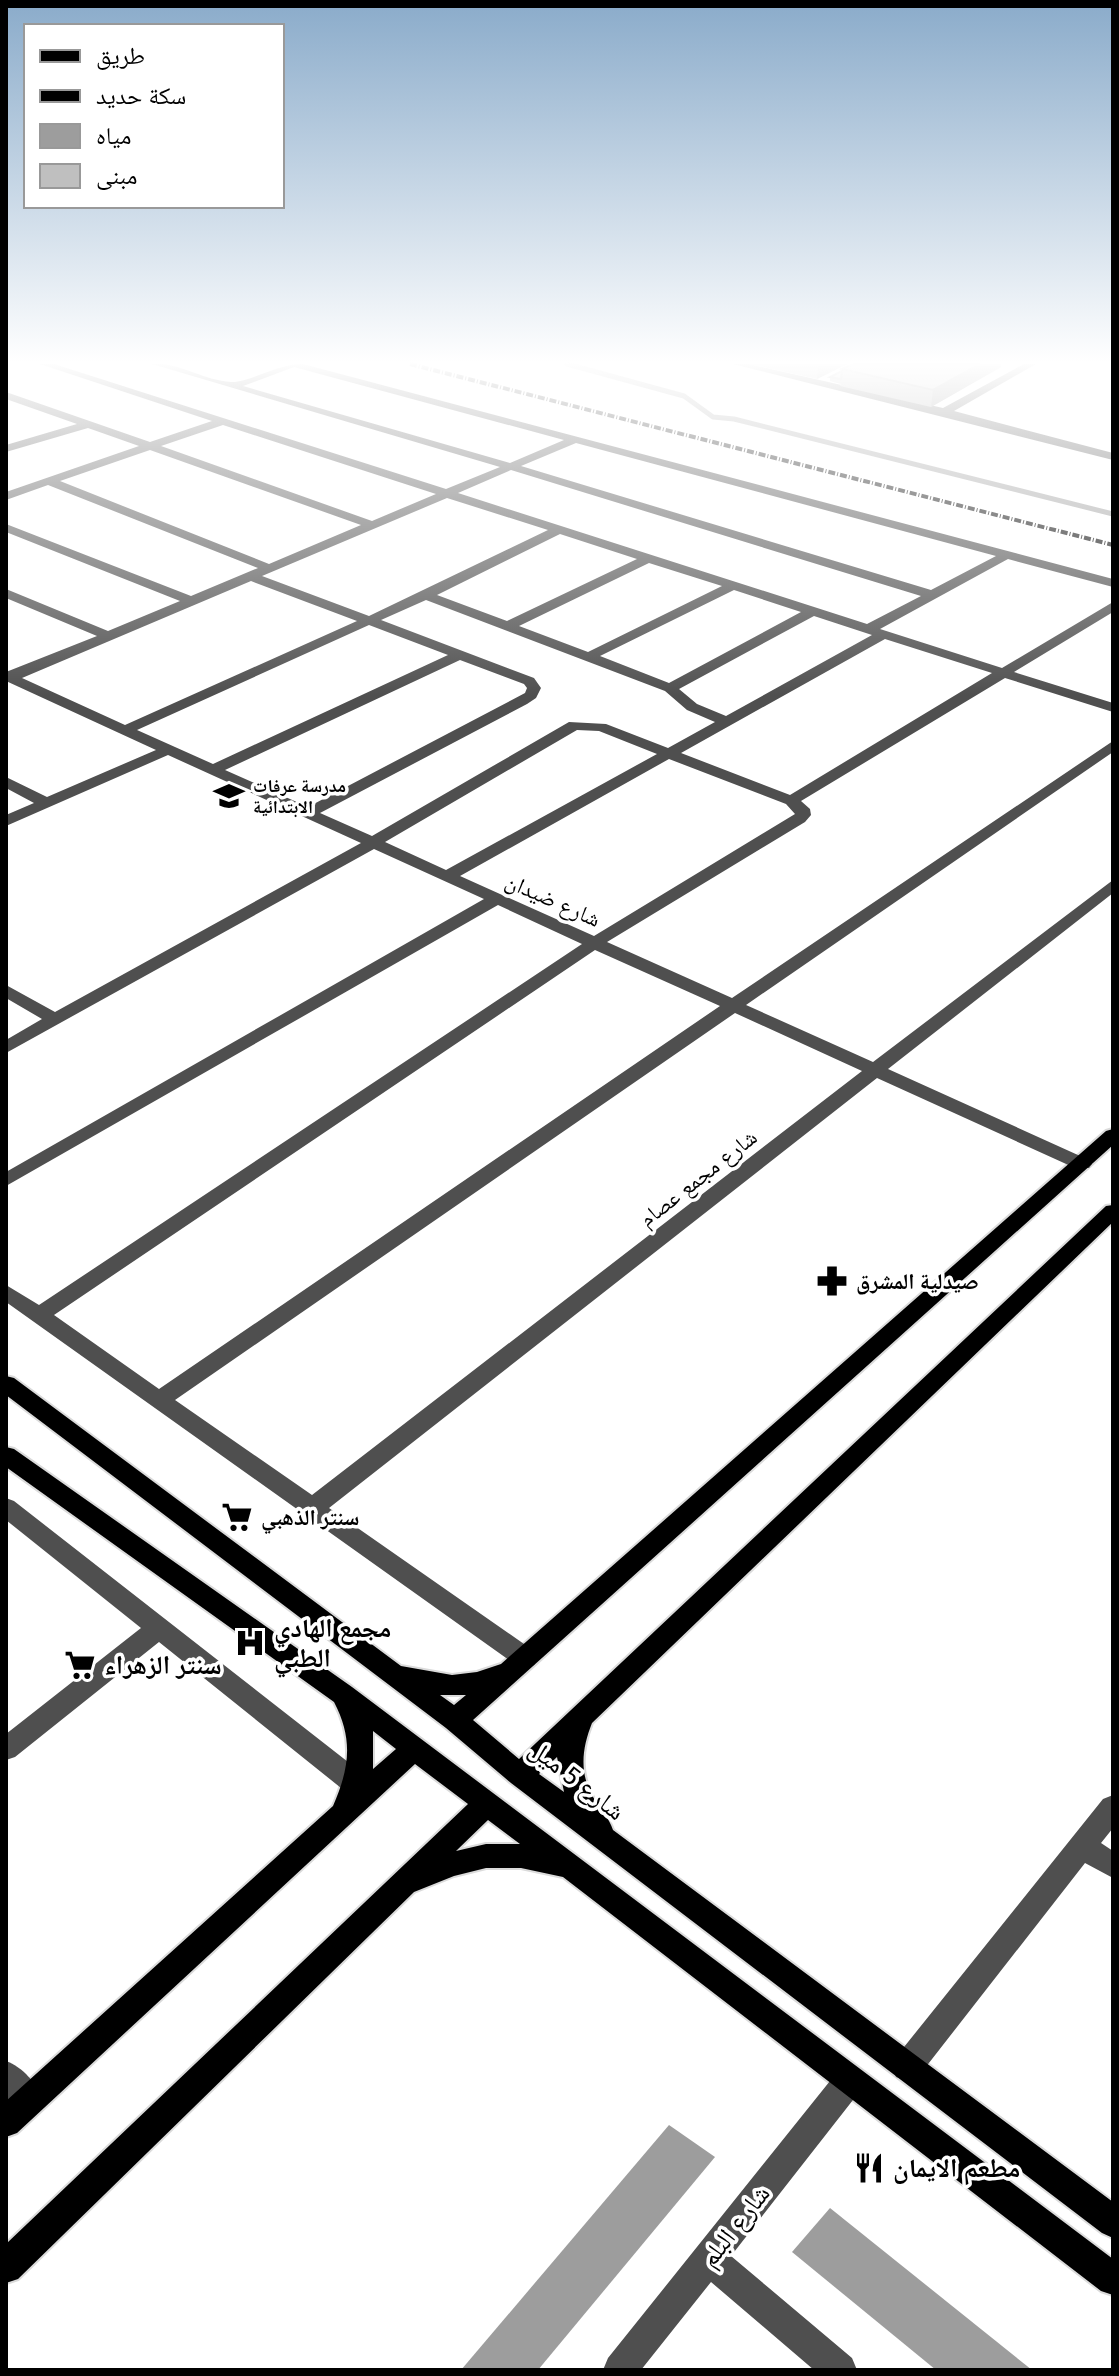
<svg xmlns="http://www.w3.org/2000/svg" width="1119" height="2376" font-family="'Fira Sans','Noto Naskh Arabic',sans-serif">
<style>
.water{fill:#9d9d9d}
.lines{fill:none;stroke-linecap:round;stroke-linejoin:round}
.stream{stroke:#9d9d9d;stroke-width:5}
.major-casing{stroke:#dbdbdb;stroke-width:4}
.minor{fill:#4f4f4f;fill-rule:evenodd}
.major{fill:#000;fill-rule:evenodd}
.rail{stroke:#000;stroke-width:4;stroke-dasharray:7 2 1 2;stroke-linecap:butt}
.wall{fill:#a4a4a4}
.shaded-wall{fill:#868686}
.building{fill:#bfbfbf;stroke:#868686;stroke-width:2}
.labels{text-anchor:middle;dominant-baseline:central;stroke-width:7;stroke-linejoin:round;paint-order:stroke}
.far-poi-label{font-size:18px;font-weight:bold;fill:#000;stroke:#fff;text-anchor:start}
.street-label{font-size:22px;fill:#000;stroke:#fff}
.poi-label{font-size:22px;font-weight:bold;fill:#000;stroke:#fff;text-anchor:start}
.near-poi-label{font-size:26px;font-weight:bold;fill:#000;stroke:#fff;text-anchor:start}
.near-street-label{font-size:26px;fill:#000;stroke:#fff}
</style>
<rect width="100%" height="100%" fill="#fff"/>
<g class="water">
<polygon points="669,2125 715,2157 538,2370 461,2370"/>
<polygon points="830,2208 1032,2370 936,2370 792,2252"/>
</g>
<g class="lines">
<polyline class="stream" points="567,364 684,396 713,417 734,419 1113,514"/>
<g class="major-casing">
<g id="major">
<path d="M1113 1129V1145L473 1720 519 1759 1106 1206 1113 1205V1222L592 1723C582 1748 579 1773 593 1797 600 1808 609 1818 613 1830L1113 2202V2238L1102 2233 511 1783 446 1728 6 1395V1376L14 1378 401 1666 452 1675 477 1672 501 1664 1106 1131ZM440 1695H466L454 1705ZM557 1757 564 1792 539 1774Z"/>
<path d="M6 1447 14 1449 352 1687 1113 2259V2295L1101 2291 563 1877 521 1868H486L454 1876 414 1892 18 2279 6 2283V2244L468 1804 415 1764 17 2133 6 2137V2101L333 1806C349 1769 354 1740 334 1702L6 1467ZM373 1731 396 1749 373 1769ZM488 1820 520 1844H486L456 1851Z"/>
</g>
</g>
<g class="minor">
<path d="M40 364H54L446 489 500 467 152 364C179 362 204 381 231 382 249 383 276 364 303 364L1113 579V587L1008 559 880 629 1002 668 1113 602V612L1014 672 1113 703V712L1005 678 801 801 810 809 811 815 805 822 607 942 732 998 1113 741V752L746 1005 873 1062 1113 880V893L888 1069 1089 1160 1092 1164 1089 1168H1075L877 1078 329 1508 534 1651 538 1658 534 1665 525 1668 516 1665 6 1302V1285L39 1305 582 944 498 905 6 1186V1172L484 899 374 849 6 1053V1040L42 1019 6 998V985L55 1012 361 843 168 755 6 826V815L34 803 6 788V777L47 797 156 750 6 681V672L97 636 6 598V589L108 631 180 601 6 532V524L191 596 258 568 48 485 6 500V492L139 446 88 428 6 452V445L77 424 6 399V392L150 442 212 421ZM294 367 564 440 510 463 243 386ZM223 425 436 494 372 521 161 446ZM576 443 996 556 931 590 521 466ZM150 450 361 525 269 564 60 481ZM511 470 921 596 867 624 458 493ZM447 498 548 530 369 616 262 576ZM560 534 637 559 507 621 437 595ZM649 563 722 586 588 652 519 626ZM251 581 357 621 125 725 22 678ZM734 590 801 612 669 683 600 656ZM426 600 665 691 687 710 715 722 668 748 606 724 569 722 372 836 320 813 527 704 536 698 541 688 534 678 381 620ZM814 616 872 635 726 716 697 704 679 689ZM369 625 448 655 213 764 137 730ZM885 639 992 673 790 795 681 753ZM460 660 524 684 527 688 525 693 308 807 225 770ZM577 730 599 731 657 754 446 870 385 842ZM669 759 786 804 795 814 594 936 460 876ZM595 950 720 1006 159 1389 54 1315ZM735 1013 862 1071 312 1495 175 1400Z"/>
<polygon points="733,364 749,364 943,408 1024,364 1036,364 954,411 1113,453 1113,460"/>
<polygon points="6,1498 14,1501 366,1776 369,1784 366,1792 356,1795 346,1792 159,1642 15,1757 6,1760 6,1734 141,1628 6,1520"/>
<polygon points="1113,1795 1113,1828 1101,1843 1113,1851 1113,1878 1085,1863 918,2077 907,2081 896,2077 892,2067 896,2057 1103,1799"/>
<path d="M6 2061C23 2067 37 2084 44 2101L40 2111 29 2116 18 2111 6 2098Z"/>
<polygon points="849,2066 860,2071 864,2081 860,2091 731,2256 852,2358 857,2370 814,2370 711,2282 641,2370 603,2370 608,2358 838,2071"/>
</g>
<use href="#major" class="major"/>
<polyline class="rail" points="410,364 1113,545"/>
</g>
<g class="wall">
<polygon points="750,364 847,364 817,379"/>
<polygon points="853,364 1001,364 1001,367 931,407 840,386 841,384 830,381 830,377"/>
</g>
<g class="shaded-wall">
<polygon points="818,364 847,364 817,379"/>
<polygon points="980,364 1001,364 1001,367 931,407 933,390"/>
</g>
<g class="building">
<polygon points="853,364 980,364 933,390 842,369"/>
<polygon points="842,371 841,379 830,377"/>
</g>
<linearGradient id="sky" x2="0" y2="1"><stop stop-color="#8aabca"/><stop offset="0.52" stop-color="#fff"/><stop offset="1" stop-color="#fff" stop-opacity="0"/></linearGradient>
<rect width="1119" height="696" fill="url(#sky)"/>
<defs>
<g id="school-bare" transform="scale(2.4)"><path d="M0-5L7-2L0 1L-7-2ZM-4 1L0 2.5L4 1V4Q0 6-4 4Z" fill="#000" stroke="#fff" stroke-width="2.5" paint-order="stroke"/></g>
<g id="pharmacy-bare" transform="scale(2.4)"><path d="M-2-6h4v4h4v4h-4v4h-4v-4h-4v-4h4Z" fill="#000" stroke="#fff" stroke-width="2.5" paint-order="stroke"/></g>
<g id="supermarket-bare" transform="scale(2.4)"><path d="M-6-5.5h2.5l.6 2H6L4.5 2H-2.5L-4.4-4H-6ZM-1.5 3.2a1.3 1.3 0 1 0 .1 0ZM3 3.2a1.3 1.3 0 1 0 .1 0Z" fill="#000" stroke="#fff" stroke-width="2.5" paint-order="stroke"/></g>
<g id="hospital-bare" transform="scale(2.4)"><path d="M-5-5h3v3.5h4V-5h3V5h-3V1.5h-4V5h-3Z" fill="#000" stroke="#fff" stroke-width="2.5" paint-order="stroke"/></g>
<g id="restaurant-bare" transform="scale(2.4)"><path d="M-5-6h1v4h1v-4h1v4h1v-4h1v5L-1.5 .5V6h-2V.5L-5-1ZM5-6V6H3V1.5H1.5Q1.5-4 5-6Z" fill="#000" stroke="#fff" stroke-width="2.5" paint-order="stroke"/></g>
</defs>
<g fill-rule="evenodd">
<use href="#school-bare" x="229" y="796"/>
<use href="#pharmacy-bare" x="832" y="1281"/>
<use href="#supermarket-bare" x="237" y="1517"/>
<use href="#hospital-bare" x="250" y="1643"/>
<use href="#supermarket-bare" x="80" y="1665"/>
<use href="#restaurant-bare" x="869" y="2168"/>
</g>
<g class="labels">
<g class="far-poi-label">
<text x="253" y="786">مدرسة عرفات<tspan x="253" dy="21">الابتدائية</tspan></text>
</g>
<g class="street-label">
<text transform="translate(553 900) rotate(24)">شارع ضيدان</text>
<text transform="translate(698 1178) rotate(-38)">شارع مجمع عصام</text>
</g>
<g class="poi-label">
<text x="856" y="1281">صيدلية المشرق</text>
<text x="261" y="1517">سنتر الذهبي</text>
</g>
<g class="near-poi-label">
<text x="274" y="1628">مجمع الهادي<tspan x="274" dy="30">الطبي</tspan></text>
<text x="104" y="1665">سنتر الزهراء</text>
<text x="893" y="2168">مطعم الايمان</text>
</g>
<g class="near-street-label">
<text transform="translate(577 1780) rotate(38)">شارع 5 ميل</text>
<text transform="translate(735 2226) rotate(-52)">شارع البلم</text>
</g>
</g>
<rect width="1119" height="2376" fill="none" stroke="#000000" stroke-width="16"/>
<rect x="24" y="24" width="260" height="184" fill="#ffffff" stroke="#999999" stroke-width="2"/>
<rect x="40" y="50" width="40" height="12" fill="#000000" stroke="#999999" stroke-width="2"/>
<text x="96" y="64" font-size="24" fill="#000000">طريق</text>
<rect x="40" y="90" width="40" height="12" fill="#000000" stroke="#999999" stroke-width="2"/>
<text x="96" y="104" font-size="24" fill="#000000">سكة حديد</text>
<rect x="40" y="124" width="40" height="24" fill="#9d9d9d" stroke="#999999" stroke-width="2"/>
<text x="96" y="144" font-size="24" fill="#000000">مياه</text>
<rect x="40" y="164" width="40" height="24" fill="#bfbfbf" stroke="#999999" stroke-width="2"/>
<text x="96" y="184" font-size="24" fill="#000000">مبنى</text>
</svg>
